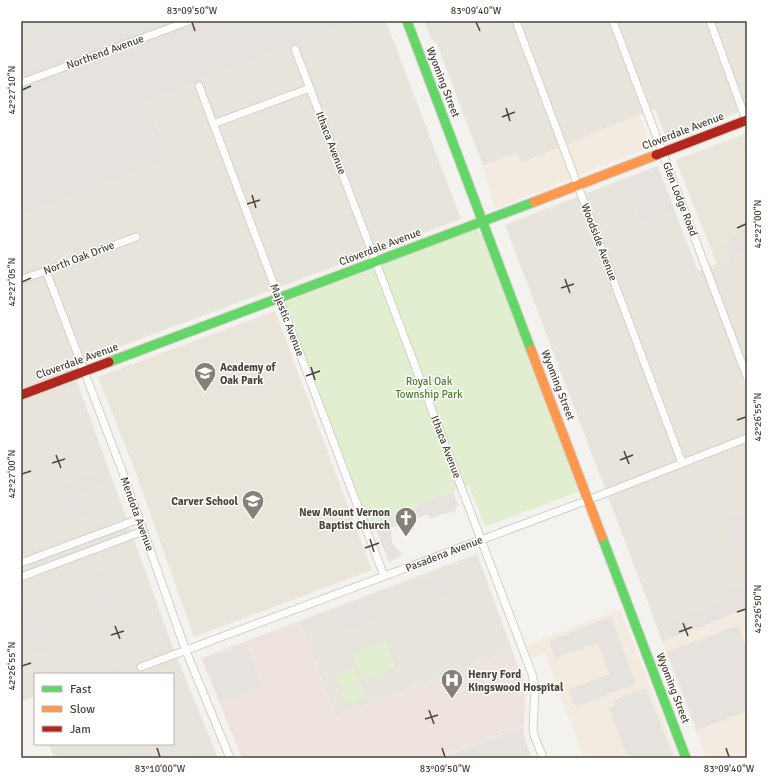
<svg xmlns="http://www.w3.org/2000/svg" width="768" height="779" font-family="Signika,sans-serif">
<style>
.residential{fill:#e7e4dc}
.commercial{fill:#f3ebdf}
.industrial{fill:#e6e2de}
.education{fill:#eae5da}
.medical{fill:#eee3df}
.green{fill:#e1eecf}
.parking{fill:#e6e3df}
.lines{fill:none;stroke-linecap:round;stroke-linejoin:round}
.street-casing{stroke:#d2d0cb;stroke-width:9}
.fast-casing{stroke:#d3cfc5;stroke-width:11}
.slow-casing{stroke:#d3cfc5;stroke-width:11}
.jam-casing{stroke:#d3cfc5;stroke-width:11}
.street{stroke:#fdfdfc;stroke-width:7}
.fast{stroke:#63d668;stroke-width:9}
.slow{stroke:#ff974d;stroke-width:9}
.jam{stroke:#b3261e;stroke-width:9}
.ticks{fill:none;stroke:#4b4439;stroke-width:1.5}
.labels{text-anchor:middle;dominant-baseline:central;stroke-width:3;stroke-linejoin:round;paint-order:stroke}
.street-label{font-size:11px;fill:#4b4439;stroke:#fff}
.poi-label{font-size:11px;font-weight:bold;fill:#4b4439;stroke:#fff;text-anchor:start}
.park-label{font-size:11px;fill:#4a7f2a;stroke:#fff}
.neatline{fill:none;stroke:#4b4439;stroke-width:1.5}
.ticks-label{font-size:10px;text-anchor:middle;fill:#4b4439}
</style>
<rect width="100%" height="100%" fill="#f4f2ee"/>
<g class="residential">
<polygon points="364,21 386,21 461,219 71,365 172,645 218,758 172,758 166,744 173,744 173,674 139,674 133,659 94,674 35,674 35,696 21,702 21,216 170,160 148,101 344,27"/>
<polygon points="424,21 747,21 747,109 667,140 655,109 601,130 572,143 521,163 517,153 483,166 437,44 431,39"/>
<polygon points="623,179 641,225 675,212 698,271 747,253 747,609 662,642 646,597 505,225"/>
<polygon points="477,554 512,650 336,716 299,621"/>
</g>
<g class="commercial">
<polygon points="639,115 651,146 495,209 483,166 517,153 521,163 572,143 601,130"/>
<polygon points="620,609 678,758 584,758 545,654 532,658 527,645"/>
<polygon points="747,609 747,758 706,758 662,642"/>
</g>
<g class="industrial">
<polygon points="21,21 364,21 344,27 148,101 170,160 21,216"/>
<polygon points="133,659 139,674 94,674"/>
<polygon points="49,744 166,744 172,758 54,758"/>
</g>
<g class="education">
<polygon points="747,133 747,253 717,264 676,160"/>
<polygon points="275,311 372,570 194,637 136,473 98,377"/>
</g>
<polygon class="medical" points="299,621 336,716 512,650 525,684 524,726 437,758 242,758 201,658"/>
<g class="green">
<polygon points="477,230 483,237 578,489 578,492 485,527 469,485 368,523 285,302 471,231"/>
<polygon points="386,641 395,667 362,680 353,654"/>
<polygon points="355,669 360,682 340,689 336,676"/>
<polygon points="361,685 365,699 346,705 341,692"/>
</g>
<g class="parking">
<polygon points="658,166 675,212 641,225 623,179"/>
<polygon points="747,229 747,253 730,259 724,244 733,241 731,235"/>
<polygon points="102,471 107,483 79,494 87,515 69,522 56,488"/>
<polygon points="453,491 458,506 455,508 456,511 446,514 445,513 430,519 428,514 391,528 392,543 402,555 389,562 373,522"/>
<polygon points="747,511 747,570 727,518"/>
<polygon points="100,572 119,621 106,626 87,577"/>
<polygon points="441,574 448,593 443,595 442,599 435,602 432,599 427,601 420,583"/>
<polygon points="747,584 747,609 671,638 666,624 733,598 730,590"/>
<polygon points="376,596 382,609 376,620 335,635 327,614"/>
<polygon points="33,598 41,621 36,623 35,625 37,627 43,625 51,648 33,655 24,631 29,630 29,627 27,626 22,628 21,625 21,602"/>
<polygon points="611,617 636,684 575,707 568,690 609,674 598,643 555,658 549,641"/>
<polygon points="738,625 747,650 747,711 697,730 667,652"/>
<polygon points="246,644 262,687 220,702 204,660"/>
<polygon points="646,688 674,758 628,758 609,708 615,705 613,700"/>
<polygon points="523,727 524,737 532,758 440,758"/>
</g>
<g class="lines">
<g class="street-casing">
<g id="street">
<polyline points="516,21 682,463"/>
<polyline points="613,21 747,377"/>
<polyline points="710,21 746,120"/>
<polyline points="295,49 532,674 535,687 533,729 534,735 543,758"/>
<polyline points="21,83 189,21"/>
<polyline points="199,86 384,576"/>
<polyline points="213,124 310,88"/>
<polyline points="46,271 121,468 186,651 230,758"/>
<polyline points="21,280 136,237"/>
<polyline points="21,563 139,519"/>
<polyline points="21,577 143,531"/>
<polyline points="141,667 588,500 747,438"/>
</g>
</g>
<g class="fast-casing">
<g id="fast">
<polyline points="407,21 531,350"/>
<polyline points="109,362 534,202"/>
<polyline points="602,537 686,758"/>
</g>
</g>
<g class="slow-casing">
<g id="slow">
<polyline points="534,202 656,155"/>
<polyline points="531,350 602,537"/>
</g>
</g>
<g class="jam-casing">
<g id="jam">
<polyline points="656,155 747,120"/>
<polyline points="21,395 109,362"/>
</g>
</g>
<use href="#street" class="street"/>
<use href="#fast" class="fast"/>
<use href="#slow" class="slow"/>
<use href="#jam" class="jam"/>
</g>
<path class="ticks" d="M192 22 195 31M476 22 480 31M22 90 31 86M506 108 510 121M502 117 515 112M252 195 256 208M247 204 260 200M737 228 746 224M565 279 570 293M22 282 31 278M561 288 574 284M311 367 315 380M306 376 320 371M737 420 746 417M624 451 629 464M56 455 61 468M620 460 633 455M52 463 65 459M22 474 31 471M370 539 374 552M365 548 379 543M737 612 746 609M683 623 688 636M115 626 120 639M679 632 692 627M111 635 124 631M22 666 31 663M429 710 434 724M425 719 438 715M157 748 160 757M442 748 445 757M726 748 729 757"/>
<defs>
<g id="school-pin" transform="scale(1.15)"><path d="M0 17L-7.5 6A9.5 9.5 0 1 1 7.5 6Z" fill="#868178" stroke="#fff"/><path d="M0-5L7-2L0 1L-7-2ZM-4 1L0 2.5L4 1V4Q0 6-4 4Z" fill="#fff"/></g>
<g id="church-pin" transform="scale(1.15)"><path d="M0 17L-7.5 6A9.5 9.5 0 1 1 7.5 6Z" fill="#868178" stroke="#fff"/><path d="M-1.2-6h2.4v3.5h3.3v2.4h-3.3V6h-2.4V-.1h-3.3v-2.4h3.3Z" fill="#fff"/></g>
<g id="hospital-pin" transform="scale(1.15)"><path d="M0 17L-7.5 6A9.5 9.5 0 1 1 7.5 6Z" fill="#868178" stroke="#fff"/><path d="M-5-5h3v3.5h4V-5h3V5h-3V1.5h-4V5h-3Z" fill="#fff"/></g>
</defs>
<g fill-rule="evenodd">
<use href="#school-pin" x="205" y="373"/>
<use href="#school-pin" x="253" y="501"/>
<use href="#church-pin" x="406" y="518"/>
<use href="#hospital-pin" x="452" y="680"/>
</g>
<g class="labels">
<g class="street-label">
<text transform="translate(105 52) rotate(-20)">Northend Avenue</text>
<text transform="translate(443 82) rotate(69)">Wyoming Street</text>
<text transform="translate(683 131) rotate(-21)">Cloverdale Avenue</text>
<text transform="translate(331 143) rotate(69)">Ithaca Avenue</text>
<text transform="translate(680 199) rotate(69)">Glen Lodge Road</text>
<text transform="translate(599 242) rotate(69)">Woodside Avenue</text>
<text transform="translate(380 247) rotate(-21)">Cloverdale Avenue</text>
<text transform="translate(79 258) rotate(-21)">North Oak Drive</text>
<text transform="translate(287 320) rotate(69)">Majestic Avenue</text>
<text transform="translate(77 361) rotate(-20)">Cloverdale Avenue</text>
<text transform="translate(558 385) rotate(69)">Wyoming Street</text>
<text transform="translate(446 447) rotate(69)">Ithaca Avenue</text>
<text transform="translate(137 514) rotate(70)">Mendota Avenue</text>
<text transform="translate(444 554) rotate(-21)">Pasadena Avenue</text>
<text transform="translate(673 688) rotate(69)">Wyoming Street</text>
</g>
<g class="poi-label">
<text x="220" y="367">Academy of<tspan x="220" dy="13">Oak Park</tspan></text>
<text x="238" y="501" text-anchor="end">Carver School</text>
<text x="390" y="512" text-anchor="end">New Mount Vernon<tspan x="390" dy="13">Baptist Church</tspan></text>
<text x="468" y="674">Henry Ford<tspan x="468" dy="13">Kingswood Hospital</tspan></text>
</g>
<g class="park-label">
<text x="429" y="381">Royal Oak<tspan x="429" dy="13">Township Park</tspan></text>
</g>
</g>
<rect width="768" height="779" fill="none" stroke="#ffffff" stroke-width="44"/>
<rect x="34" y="673" width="140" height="72" fill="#ffffff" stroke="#b7b4b0"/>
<rect x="42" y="686" width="20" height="6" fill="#63d668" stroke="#b7b4b0"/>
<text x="70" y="693" font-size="12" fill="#4b4439">Fast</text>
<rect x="42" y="706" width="20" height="6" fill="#ff974d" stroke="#b7b4b0"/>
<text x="70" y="713" font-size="12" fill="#4b4439">Slow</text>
<rect x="42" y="726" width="20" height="6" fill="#b3261e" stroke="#b7b4b0"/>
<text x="70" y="733" font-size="12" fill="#4b4439">Jam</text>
<rect x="22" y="22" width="724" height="735" class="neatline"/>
<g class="ticks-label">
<text x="192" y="14">83°09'50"W</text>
<text x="476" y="14">83°09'40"W</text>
<text transform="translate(11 90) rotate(-90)" y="4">42°27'10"N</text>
<text transform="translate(757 224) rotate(-90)" y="4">42°27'00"N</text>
<text transform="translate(11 282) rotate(-90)" y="4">42°27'05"N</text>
<text transform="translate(757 417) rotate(-90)" y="4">42°26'55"N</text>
<text transform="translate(11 474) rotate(-90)" y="4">42°27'00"N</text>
<text transform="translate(757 609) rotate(-90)" y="4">42°26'50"N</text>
<text transform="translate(11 666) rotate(-90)" y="4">42°26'55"N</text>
<text x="160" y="772">83°10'00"W</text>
<text x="445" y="772">83°09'50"W</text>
<text x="729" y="772">83°09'40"W</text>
</g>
</svg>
